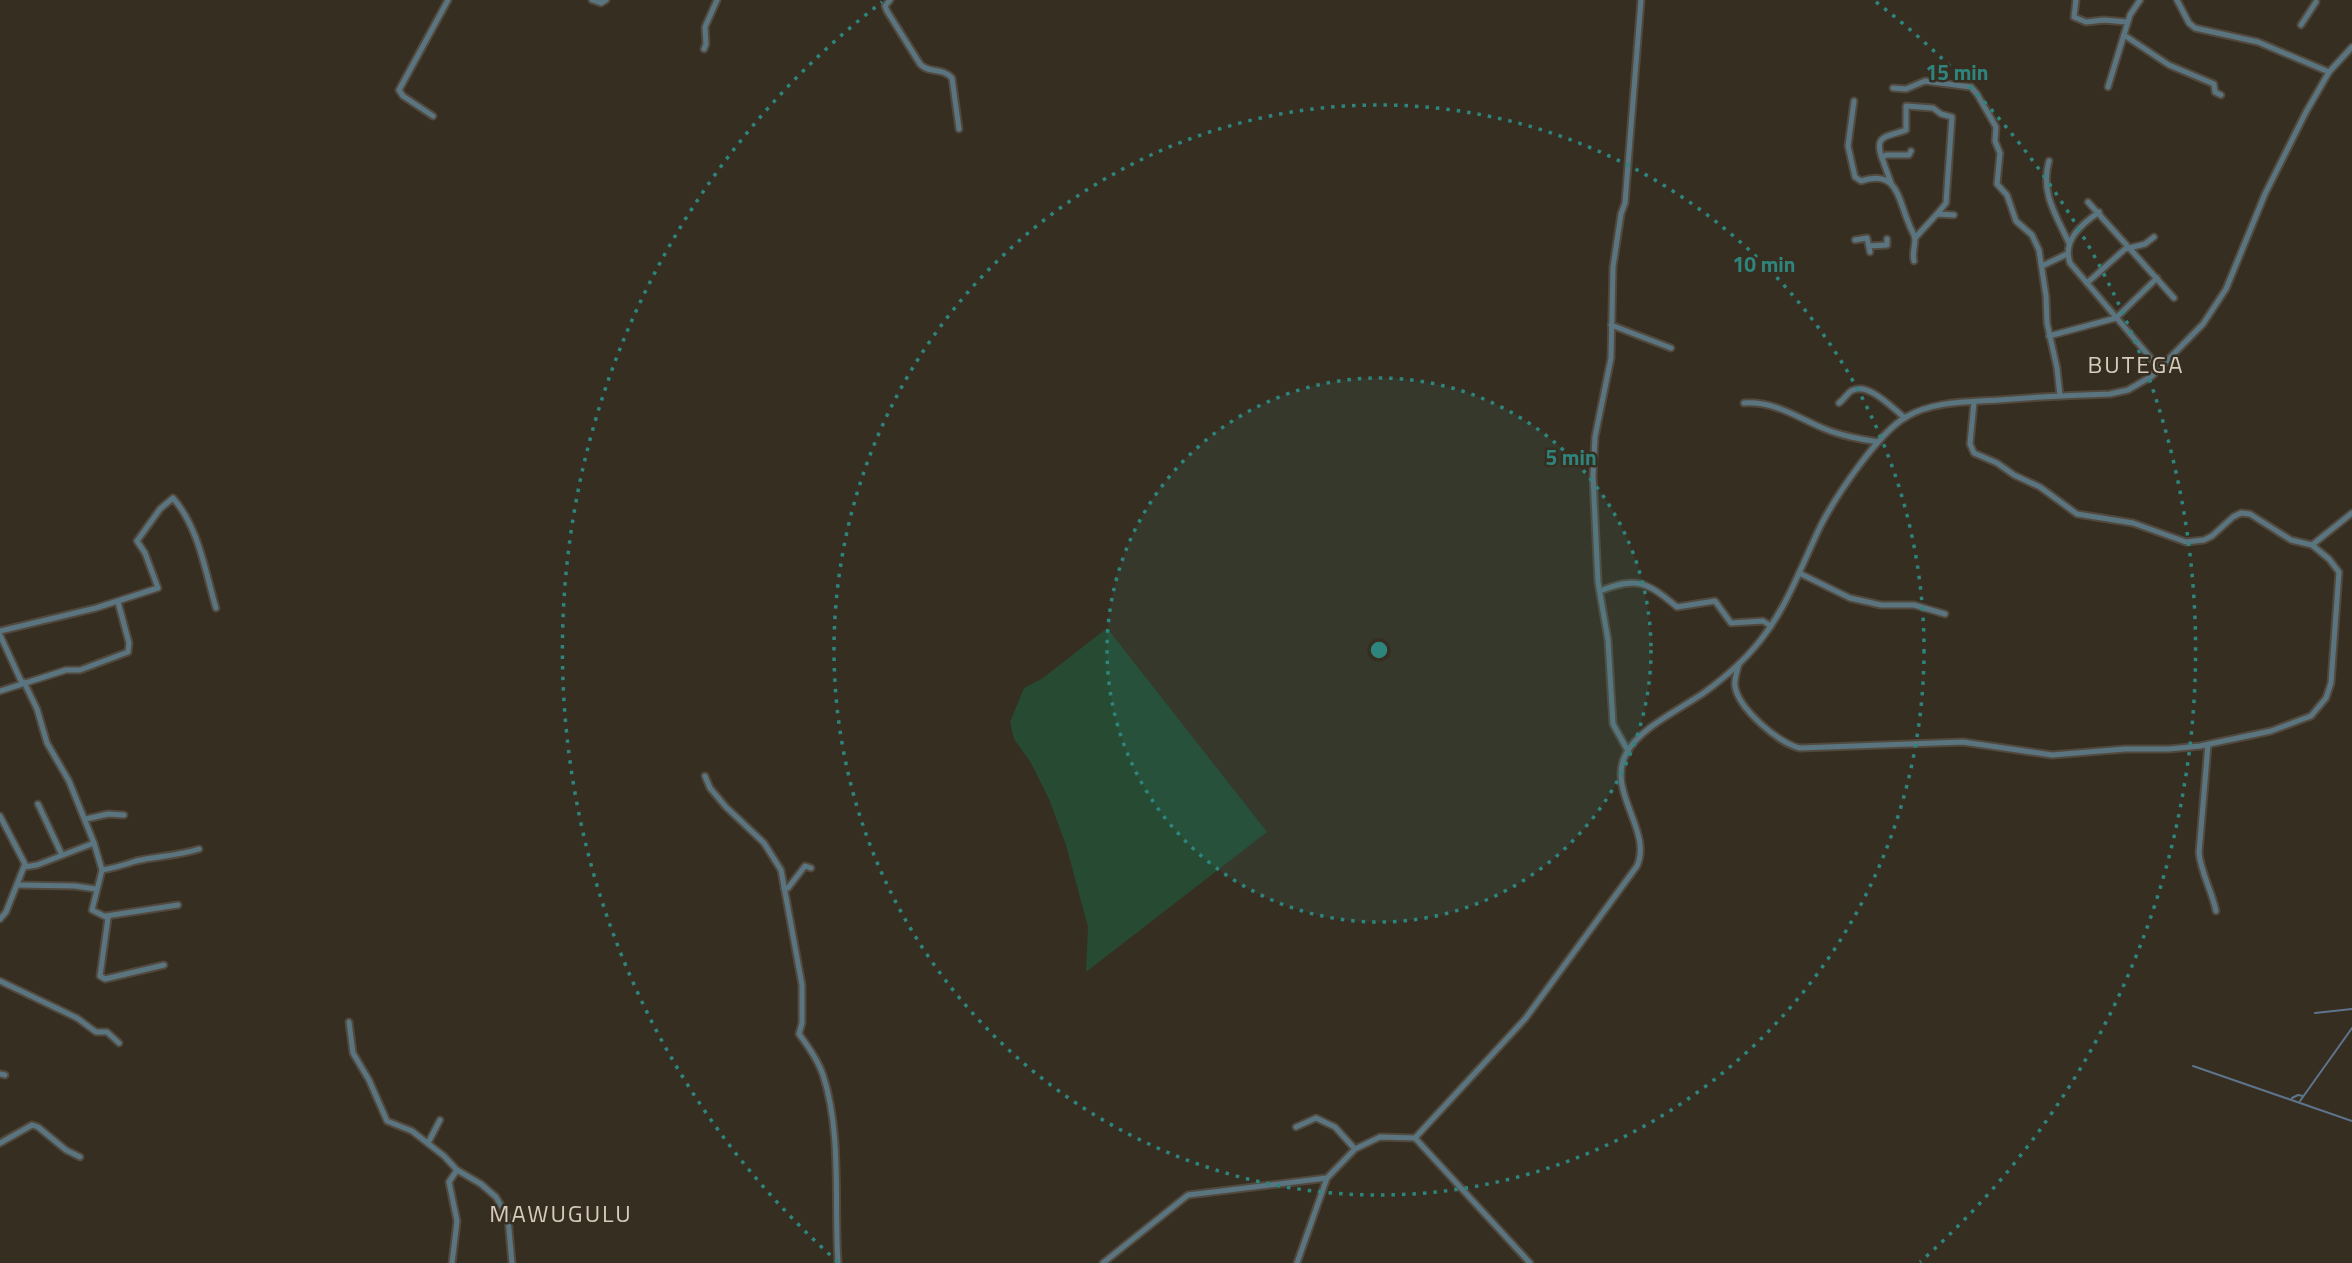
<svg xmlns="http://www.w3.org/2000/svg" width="2352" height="1263" font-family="'Titillium Web',sans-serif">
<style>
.green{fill:#264a32}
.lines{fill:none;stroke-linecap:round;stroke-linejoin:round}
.stream{stroke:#5e748c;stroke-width:2}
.minor-casing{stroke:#52493e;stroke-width:9}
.minor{stroke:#5a757f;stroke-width:5}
.ring{fill:none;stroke:#2e857d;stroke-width:3.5;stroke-dasharray:3.5 7}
.labels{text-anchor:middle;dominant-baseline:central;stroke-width:5;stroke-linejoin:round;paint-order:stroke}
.quarter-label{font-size:24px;letter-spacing:2px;fill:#d7cbbc;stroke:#372e22}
.centre{fill:#2e857d;stroke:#372e22;stroke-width:3.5}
.ring-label{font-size:21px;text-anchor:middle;font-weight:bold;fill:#2e857d;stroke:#372e22;stroke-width:5;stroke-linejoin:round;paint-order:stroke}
</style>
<rect width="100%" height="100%" fill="#372e22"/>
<polygon class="green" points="1107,628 1267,832 1086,972 1088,927 1066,845 1049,799 1031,763 1014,739 1010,722 1024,688 1043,678"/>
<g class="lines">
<g class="stream">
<polyline points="2315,1013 2352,1009"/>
<polyline points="2193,1066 2352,1121"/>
<polyline points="2292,1098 2298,1095 2303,1096"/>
<polyline points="2300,1101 2352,1028"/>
</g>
<g class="minor-casing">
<g id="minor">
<polyline points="592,0 601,3 606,0"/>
<path d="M890 0 885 6 887 11 920 64C929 74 942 67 952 78L959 129"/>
<polyline points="2076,0 2074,17 2086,22 2104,20 2127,22"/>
<polyline points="2177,0 2189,23 2195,28 2258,42 2329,72"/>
<polyline points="2301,25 2316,2"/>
<polyline points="2124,35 2169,65 2214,84 2215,92 2221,95"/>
<polyline points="704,49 706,44 705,27 717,0"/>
<polyline points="2108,87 2130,15 2140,0"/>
<polyline points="1893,88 1906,89 1925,81 1971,87 1977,94 1996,127 1995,141 2000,153 1997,184 2007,195 2016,221 2032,235 2039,250 2046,296 2047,323 2057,368 2060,396"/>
<path d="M1854 101 1848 146 1855 177 1861 181C1898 169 1898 199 1909 224 1911 230 1914 233 1915 239 1915 247 1912 253 1914 261"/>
<polyline points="433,116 403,96 399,90 448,0"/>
<path d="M1882 158C1873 134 1888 137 1906 130V106L1933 108 1941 114 1952 117 1946 203 1937 214"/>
<path d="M2049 161C2040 193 2056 215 2069 243"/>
<polyline points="1891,183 1882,158 1886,155 1909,155 1911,151"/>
<polyline points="2088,202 2174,298"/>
<path d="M2099 212C2082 224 2062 240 2070 263L2160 369"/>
<polyline points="1915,238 1937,214 1954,215"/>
<polyline points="1855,240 1867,238 1870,252"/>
<polyline points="1869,246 1887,245 1887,239"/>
<polyline points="2042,266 2067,254"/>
<polyline points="2087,283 2125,249 2145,244 2154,237"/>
<polyline points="1611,325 1671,348"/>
<polyline points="2049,336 2116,318 2157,278"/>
<path d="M1744 403C1775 401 1798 418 1825 429 1842 436 1860 439 1878 442"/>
<path d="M1839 403C1843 400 1847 394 1851 391 1868 381 1892 408 1905 418"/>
<polyline points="2312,545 2352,513"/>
<polyline points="1799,573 1850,598 1881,605 1914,605 1945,614"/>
<path d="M1600 591C1637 576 1647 582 1677 607L1715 601 1731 623 1763 621 1771 626"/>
<path d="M0 631 96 608 158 588 145 553 137 541 160 509 173 498C199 528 205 571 216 608"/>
<polyline points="0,635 22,683"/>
<path d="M1739 664C1737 671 1734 679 1735 686 1738 708 1779 744 1800 748L1963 742 2052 755 2125 749H2169L2200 746 2271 731 2311 716 2326 698 2331 683 2339 572 2329 559 2312 545 2291 540 2250 514 2241 513 2233 517 2212 536 2204 540 2186 542 2133 523 2077 514 2040 487 2014 475 1997 463 1974 453 1970 444 1974 402"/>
<polyline points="24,682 37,709 47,743 69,781 94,843 102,870 92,910 108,918 100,976 105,979 164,965"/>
<polyline points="0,691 66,670 80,670 128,652 129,643 118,602"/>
<path d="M2208 745 2199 853C2201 873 2212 891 2216 911"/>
<polyline points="1628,751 1613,724 1608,640 1598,582 1593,476 1595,437 1611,358 1613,267 1621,214 1625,203 1641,0"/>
<path d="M705 776 710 788 726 807 764 843 781 870 802 985V1023L799 1034C808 1046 818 1060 823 1075 842 1132 834 1204 838 1263"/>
<polyline points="38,804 62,855"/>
<polyline points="0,816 25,864 6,912 0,919"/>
<polyline points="86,819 108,814 124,815"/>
<polyline points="24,867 37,865 94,843"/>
<path d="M102 870C114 868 124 865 136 861 157 856 178 856 199 849"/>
<polyline points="18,885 75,886 96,889"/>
<polyline points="784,888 788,888 805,866 811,868"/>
<polyline points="106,916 178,905"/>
<polyline points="0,981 77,1018 96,1032 107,1032 119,1043"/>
<polyline points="349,1022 353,1053 369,1080 387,1121 412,1131 444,1156 457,1170 481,1184 496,1197 508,1218 512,1263"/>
<polyline points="0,1074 5,1075"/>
<polyline points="1296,1127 1316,1118 1335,1127 1355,1149"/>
<polyline points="1415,1138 1530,1263"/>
<polyline points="0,1143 32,1125 38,1127 66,1150 80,1157"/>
<polyline points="428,1143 440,1120"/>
<polyline points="452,1263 457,1221 449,1182 457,1170"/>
<path d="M1103 1263 1188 1195 1327 1178 1355 1149 1380 1137 1415 1138 1525 1019 1637 866C1653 831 1606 791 1626 754 1640 727 1681 709 1705 692 1724 678 1744 661 1759 642 1787 608 1802 564 1821 525 1836 496 1878 433 1906 417 1933 401 1968 402 1999 400 2036 397 2073 395 2110 394L2128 390 2152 376 2203 324 2226 289 2265 194 2306 112 2329 72 2352 47"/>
<polyline points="1297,1263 1327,1178"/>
</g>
</g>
<use href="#minor" class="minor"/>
</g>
<circle cx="1379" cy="650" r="272" fill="#2e857d" fill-opacity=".12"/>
<g class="ring">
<circle cx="1379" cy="650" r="272"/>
<circle cx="1379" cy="650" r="545"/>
<path d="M838 1262A817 817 0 0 1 882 2M1876 2A817 817 0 0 1 1920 1262"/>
</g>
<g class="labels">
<g class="quarter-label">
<text x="2136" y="364">BUTEGA</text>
<text x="561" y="1213">MAWUGULU</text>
</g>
</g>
<circle cx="1379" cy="650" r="10" class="centre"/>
<g class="ring-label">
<text x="1957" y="80">15 min</text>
<text x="1764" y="272">10 min</text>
<text x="1571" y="465">5 min</text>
</g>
</svg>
